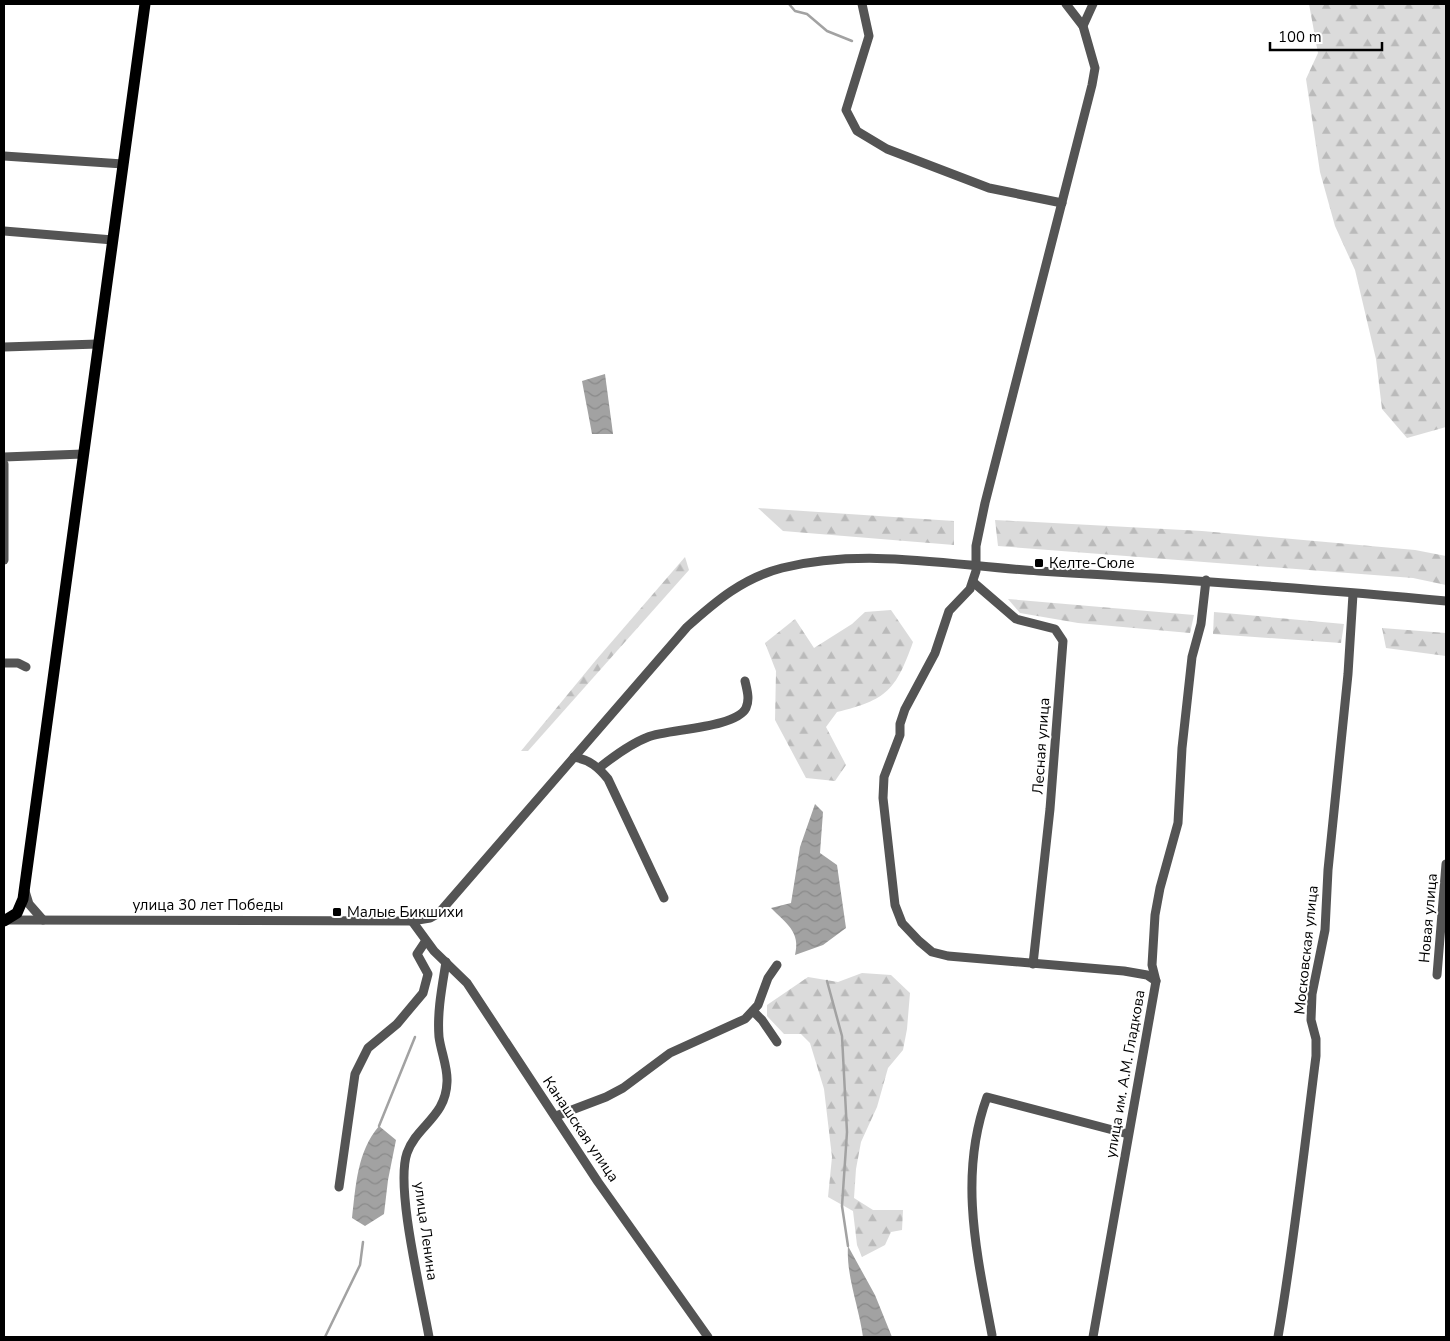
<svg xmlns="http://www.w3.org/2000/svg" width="1450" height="1341" font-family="'Nunito Sans',sans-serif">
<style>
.forest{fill:url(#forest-firs)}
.water{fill:url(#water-waves)}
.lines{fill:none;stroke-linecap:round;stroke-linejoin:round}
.stream{stroke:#a2a2a2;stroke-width:2.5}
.minor{stroke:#545454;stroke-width:9}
.major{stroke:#000;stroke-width:11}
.poi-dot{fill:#000;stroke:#fff;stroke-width:2}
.labels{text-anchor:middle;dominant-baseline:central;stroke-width:4;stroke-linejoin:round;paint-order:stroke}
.poi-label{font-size:15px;fill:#000;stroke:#fff;text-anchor:start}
.street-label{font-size:15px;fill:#000;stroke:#fff}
</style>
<defs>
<pattern id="forest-firs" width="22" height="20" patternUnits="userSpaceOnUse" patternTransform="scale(1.25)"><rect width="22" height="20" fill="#dbdbdb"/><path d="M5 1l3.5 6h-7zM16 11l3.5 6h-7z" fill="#bababa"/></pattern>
<pattern id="water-waves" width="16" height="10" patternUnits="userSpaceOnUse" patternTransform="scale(1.25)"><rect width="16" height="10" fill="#a2a2a2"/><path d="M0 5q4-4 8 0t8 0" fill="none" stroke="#8a8a8a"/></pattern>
</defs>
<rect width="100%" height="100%" fill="#fff"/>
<g class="forest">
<polygon points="1309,4 1446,4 1446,427 1407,438 1382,409 1376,359 1355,270 1335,226 1320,172 1306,79 1318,53"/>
<polygon points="758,508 954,521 954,545 783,531"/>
<polygon points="995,520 1202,531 1415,550 1446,556 1446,585 1413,578 998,546"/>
<polygon points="685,557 689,570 528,751 521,751 596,660"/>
<polygon points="1008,599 1194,615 1190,633 1078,623 1020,613"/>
<path d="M891 610 913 642C896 690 887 700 837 712L826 727 846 765 835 781 806 778 775 720 776 671 765 643 795 619 814 648 852 624 865 612Z"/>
<polygon points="1214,612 1344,624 1341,643 1213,634"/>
<polygon points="1382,628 1446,633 1446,656 1386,648"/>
<polygon points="862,973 891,975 910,993 907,1029 903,1050 888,1068 877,1107 861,1142 856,1169 854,1198 873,1210 903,1210 902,1230 891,1232 885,1245 862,1257 857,1245 853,1211 828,1197 832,1157 824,1089 810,1043 801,1034 784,1034 767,1016 767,1005 808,977 838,982"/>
</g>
<g class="water">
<polygon points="605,374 613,434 592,434 582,381"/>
<path d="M815 804 823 812 820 853 837 865 846 928 823 945 795 955C801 932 786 923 771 908L791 903 800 847Z"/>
<path d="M379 1126 396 1140 388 1180 384 1214 365 1226 352 1218C356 1185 357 1152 379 1126Z"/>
<path d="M848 1246 875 1295 892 1337H863C859 1307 846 1276 848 1246Z"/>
</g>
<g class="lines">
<g class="stream">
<polyline points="789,4 795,11 807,14 827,31 852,41"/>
<polyline points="827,981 842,1036 847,1132 842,1206 848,1246"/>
<polyline points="379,1126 415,1037"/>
<polyline points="325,1337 360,1265 363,1242"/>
</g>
<g class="minor">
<polyline points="862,4 869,36 846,110 857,131 887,149 989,188 1062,203"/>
<polyline points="1066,4 1083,26 1093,4"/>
<polyline points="1083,26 1095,68 1092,85 985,503 976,546 976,571 970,589 949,611 935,653 905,709 900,724 900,735 884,777 883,798 895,905 902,923 919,941 932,952 948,956 1124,971 1147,975 1156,981"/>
<polyline points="4,156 123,164"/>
<polyline points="4,231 113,240"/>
<polyline points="4,347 98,344"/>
<polyline points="4,457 83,454"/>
<polyline points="4,464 4,560"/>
<polyline points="973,582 1016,619 1055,629 1063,641 1050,809 1033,964"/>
<polyline points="4,663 18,663 26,667"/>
<path d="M574 757C590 760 598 767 608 779L664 898"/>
<path d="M599 768C614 756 630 744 648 737 669 729 736 728 746 708 750 699 747 690 745 681"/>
<polyline points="25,891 29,904 43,920"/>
<path d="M5 920 412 921 430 918 439 913 687 627C716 601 743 578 782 568 866 547 954 566 1039 571 1175 579 1311 588 1446 601"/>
<polyline points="412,921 434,951 467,983 598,1182 708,1337"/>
<polyline points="1437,975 1446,864"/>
<polyline points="753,1011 762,1020 777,1042"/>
<polyline points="556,1116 606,1097 623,1088 670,1053 745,1019 758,1005 768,978 777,965"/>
<polyline points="339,1187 355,1074 368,1048 397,1024 423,993 428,974 417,954 425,942"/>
<path d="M992 1335C977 1255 958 1176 987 1097L1128 1134"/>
<path d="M429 1337C422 1296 395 1188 407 1153 417 1125 446 1117 447 1082 448 1068 441 1052 439 1037 437 1012 442 987 446 962"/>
<polyline points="1093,1337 1156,981 1152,965 1155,915 1160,888 1178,823 1182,748 1192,657 1201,624 1206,580"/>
<path d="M1278 1337C1294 1244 1304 1150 1316 1056V1039L1311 1020 1312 994 1325 930 1328 870 1348 674 1353 594"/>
</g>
<polyline class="major" points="4,921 17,913 23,899 145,4"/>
</g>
<g class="poi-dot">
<rect x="1034" y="558" width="10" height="10" rx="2.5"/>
<rect x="332" y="907" width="10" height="10" rx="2.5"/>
</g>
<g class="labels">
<g class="poi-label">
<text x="1049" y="563">Келте-Сюле</text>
<text x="347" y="912">Малые Бикшихи</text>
</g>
<g class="street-label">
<text transform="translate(1041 746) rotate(-86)">Лесная улица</text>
<text x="208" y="905">улица 30 лет Победы</text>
<text transform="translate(1428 918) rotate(-85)">Новая улица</text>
<text transform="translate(1306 950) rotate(-84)">Московская улица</text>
<text transform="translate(1125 1074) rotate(-80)">улица им. А.М. Гладкова</text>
<text transform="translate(581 1129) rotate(56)">Канашская улица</text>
<text transform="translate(426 1231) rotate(82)">улица Ленина</text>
</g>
</g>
<rect width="1450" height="1341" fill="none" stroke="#000000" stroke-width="10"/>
<path d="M1270 42v8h112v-8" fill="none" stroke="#000000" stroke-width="2.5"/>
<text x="1278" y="42" font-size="15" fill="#000000" stroke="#ffffff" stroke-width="4" paint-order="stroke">100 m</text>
</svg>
